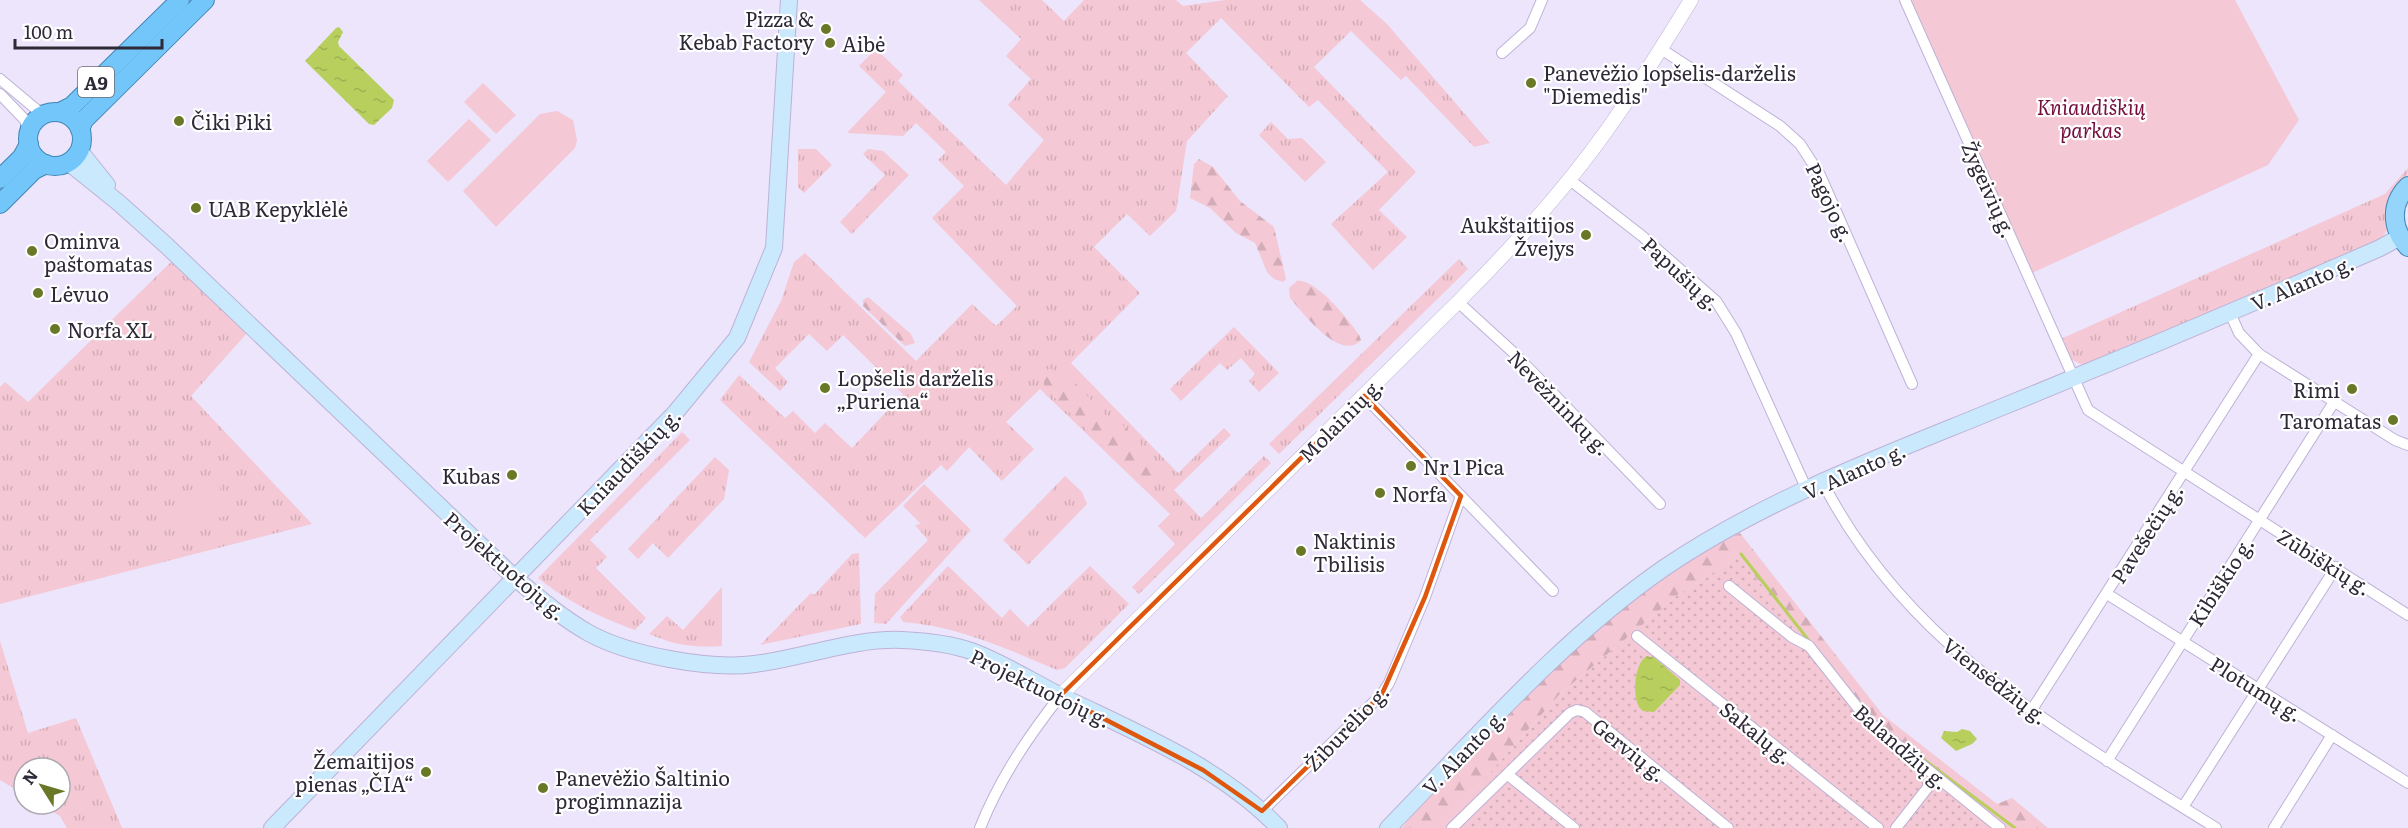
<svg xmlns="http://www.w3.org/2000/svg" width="2408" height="828" font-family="Literata,serif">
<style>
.grass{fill:url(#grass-tufts)}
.forest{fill:url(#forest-firs)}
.park{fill:#f4c8d4}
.garden{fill:url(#garden-dots)}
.water{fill:url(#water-ripples)}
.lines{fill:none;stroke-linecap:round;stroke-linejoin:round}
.stream{stroke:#b8cf5e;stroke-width:3}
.minor-casing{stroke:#bdb2d6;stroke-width:12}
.tertiary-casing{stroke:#bdb2d6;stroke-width:15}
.secondary-casing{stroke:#bdb2d6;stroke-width:18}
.primary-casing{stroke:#4385b4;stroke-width:20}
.trunk-casing{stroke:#4385b4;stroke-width:20}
.minor{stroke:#fff;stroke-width:10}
.tertiary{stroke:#fff;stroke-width:14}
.secondary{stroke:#cae9fd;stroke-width:16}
.primary{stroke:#95d4fb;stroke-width:18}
.trunk{stroke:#72c6fa;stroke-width:18}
.marked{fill:none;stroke:#df570e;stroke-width:4.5;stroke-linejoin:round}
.poi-dot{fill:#687826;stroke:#fff;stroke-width:2}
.labels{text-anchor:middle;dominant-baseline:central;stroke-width:4.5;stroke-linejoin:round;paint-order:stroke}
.shield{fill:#fff;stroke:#6d6973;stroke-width:1.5}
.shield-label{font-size:18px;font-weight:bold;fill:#2e2937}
.poi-label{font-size:20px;fill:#2e2937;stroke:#fff;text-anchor:start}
.park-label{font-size:20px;font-style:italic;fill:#730e3d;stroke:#fff}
.street-label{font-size:20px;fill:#2e2937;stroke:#fff}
</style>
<defs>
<pattern id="grass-tufts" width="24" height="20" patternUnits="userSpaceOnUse" patternTransform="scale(1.5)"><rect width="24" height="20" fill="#f4c8d4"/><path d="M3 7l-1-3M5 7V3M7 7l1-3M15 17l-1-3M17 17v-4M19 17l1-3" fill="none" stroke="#d2acb7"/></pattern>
<pattern id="forest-firs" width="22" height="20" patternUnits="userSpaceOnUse" patternTransform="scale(1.5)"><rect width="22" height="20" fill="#f4c8d4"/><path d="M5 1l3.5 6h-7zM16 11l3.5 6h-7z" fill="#d2acb7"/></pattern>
<pattern id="garden-dots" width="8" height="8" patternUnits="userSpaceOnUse" patternTransform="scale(1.5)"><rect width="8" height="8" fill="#f4c8d4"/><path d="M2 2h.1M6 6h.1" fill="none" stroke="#d2acb7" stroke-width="1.8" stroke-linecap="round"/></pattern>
<pattern id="water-ripples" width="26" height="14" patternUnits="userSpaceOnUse" patternTransform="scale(1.5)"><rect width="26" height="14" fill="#b8cf5e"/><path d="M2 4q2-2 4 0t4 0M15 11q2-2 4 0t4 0" fill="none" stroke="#9eb252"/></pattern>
</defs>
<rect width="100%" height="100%" fill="#ece5fc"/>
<g class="grass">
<polygon points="979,0 1042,0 1064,21 1084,0 1176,0 1183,6 1225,0 1360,0 1387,24 1490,143 1474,147 1406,76 1401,80 1351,31 1314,67 1416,172 1379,210 1407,237 1373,270 1331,224 1388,172 1318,100 1309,107 1221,18 1186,53 1228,96 1187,141 1176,211 1150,236 1127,214 1094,247 1140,293 1071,363 1178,473 1224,428 1231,435 1174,490 1201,518 1264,456 1271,463 1139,594 1132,587 1175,544 1158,526 1170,514 1040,389 1006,422 1034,449 1002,481 969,447 947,471 941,465 865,538 720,400 739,375 785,418 793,411 815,433 825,423 852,448 903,394 843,335 827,351 809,334 775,368 788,382 780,391 749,362 781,301 794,262 805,253 916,361 972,304 996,326 1017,306 932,218 964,186 938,160 946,152 916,123 903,136 847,133 886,92 859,66 876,49 903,75 898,81 1006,185 1044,140 1008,105 1031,79 1006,56 1021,39"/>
<polygon points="1271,122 1288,139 1302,138 1326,162 1305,182 1259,135"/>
<polygon points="798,149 816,149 832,165 804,193 798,187"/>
<polygon points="868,149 883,151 909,175 852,234 840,222 885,175 863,154"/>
<path d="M2408 168C2408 190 2394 223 2380 240L2085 366 2070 359 2063 338 2385 194Z"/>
<polygon points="1459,259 1468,269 1279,454 1269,444"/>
<polygon points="171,262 247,333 191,396 312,524 0,604 0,387 5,382 28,402"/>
<polygon points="1234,327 1279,373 1259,392 1249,381 1255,374 1241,358 1227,370 1220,363 1181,401 1170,389"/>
<path d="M682 432 690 440 590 540 607 557 596 568 646 618 635 630C599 617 568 602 538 578Z"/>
<polygon points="715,457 729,470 724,499 668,558 653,543 638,559 628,549"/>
<polygon points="1065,476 1082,492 1087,504 1028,565 1003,540"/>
<polygon points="924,484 971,530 886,624 874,623 875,594 928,540 915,525 921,524 903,506"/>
<polygon points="859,553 861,624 760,645 811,593 814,595 852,554"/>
<path d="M948 566 1002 618 1010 609 1028 627 1090 566 1129 604 1065 668 1057 670C1004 648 961 627 903 622L900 617Z"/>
<path d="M722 587V646C695 648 674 645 649 634L667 616 683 630Z"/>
<polygon points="0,641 28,733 76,718 122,828 67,828 60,816 40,804 60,804 60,768 24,768 24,794 0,780"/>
</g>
<g class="forest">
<polygon points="1199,159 1213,167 1240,201 1274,227 1286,279 1283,282 1274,279 1267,272 1255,243 1236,233 1210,208 1190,198 1194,164"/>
<path d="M1297 281C1315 278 1349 320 1359 335L1361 340C1341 363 1302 312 1290 298L1289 288Z"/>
<polygon points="868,297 911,334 915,343 905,346 863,306 863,300"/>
<polygon points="1049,368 1070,377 1104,414 1121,423 1143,447 1155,465 1157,471 1151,479 1143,481 1130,473 1044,387 1044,375"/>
<polygon points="1740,533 1883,715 1997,804 2012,798 2048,828 2004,828 1957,797 1860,719 1740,556 1678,595 1560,694 1441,828 1402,828 1432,790 1564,656 1601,624 1706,548"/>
</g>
<g class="park">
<polygon points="1909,0 2235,0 2299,120 2268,165 2032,273"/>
<polygon points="483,83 516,115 496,134 464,102"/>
<polygon points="557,111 573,120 577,140 575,148 496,227 463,191 540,114"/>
<polygon points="469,119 491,140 448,182 427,161"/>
<polygon points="219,484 226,516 184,525 177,493"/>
</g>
<polygon class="garden" points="1740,556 1860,719 1957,797 2004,828 1441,828 1560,694 1678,595"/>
<g class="water">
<polygon points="339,27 343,32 338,42 339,46 394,100 392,108 374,125 369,124 305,61 336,28"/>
<path d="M1647 656 1655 658 1680 680V685L1654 712 1643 711C1631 704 1633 663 1647 656Z"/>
<polygon points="1962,729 1970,731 1977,739 1972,744 1956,751 1941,738 1944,731 1957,732"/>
</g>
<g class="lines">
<g class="stream">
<polyline points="1741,554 1810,642"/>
<polyline points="1918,755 2015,828"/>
</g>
<g class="minor-casing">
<g id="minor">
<polyline points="1905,0 2088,410 2408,615"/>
<polyline points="1661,49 1780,126 1800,144 1820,175 1912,384"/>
<polyline points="1502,53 1530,28 1542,0"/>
<polyline points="0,79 37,110 48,113"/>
<polyline points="0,94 25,120 29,132"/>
<polyline points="1570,180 1642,236 1716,301 1736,333 1807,490"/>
<polyline points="1458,302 1515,354 1660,504"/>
<polyline points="2230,313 2239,333 2259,354 2395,440 2408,445"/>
<polyline points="1364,396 1553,591"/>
<path d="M1823 483C1909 650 2063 732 2216 828"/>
<polyline points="1729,586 1792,637 1809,646 1869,722 2000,828"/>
<polyline points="2107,594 2408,783"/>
<polyline points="1637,636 1878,828"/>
<polyline points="2031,711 2259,354"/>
<polyline points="2107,761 2334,402"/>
<polyline points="1508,775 1574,828"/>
<polyline points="2183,807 2336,567"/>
<polyline points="1262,811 1382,694 1389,683 1425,597 1461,496"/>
<path d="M980 828C1000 778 1028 737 1060 696"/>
<polyline points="1452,828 1570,713 1577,710 1585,712 1728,828"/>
<polyline points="1896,828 1936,777"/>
<polyline points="2274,828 2332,735"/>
</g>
</g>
<g class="tertiary-casing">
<path id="tertiary" d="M1060 696 1458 302C1512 248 1563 192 1607 130 1637 88 1664 44 1691 0"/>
</g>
<g class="secondary-casing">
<g id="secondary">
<polyline points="79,150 107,185"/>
<path d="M68 162 119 203 167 246 515 578C538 597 561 617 587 632 627 655 709 670 755 664 804 658 852 638 902 640 925 641 952 644 974 652 1005 664 1033 682 1063 697 1137 733 1221 767 1279 828"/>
<polyline points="272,828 675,413 737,338 774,248 789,0"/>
<path d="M1388 828C1476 738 1560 640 1664 568 1767 498 1888 454 2002 407 2128 356 2254 303 2380 248L2400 237"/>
</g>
</g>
<g class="primary-casing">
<path id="primary" d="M2408 186C2390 204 2391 228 2408 247"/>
</g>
<g class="trunk-casing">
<g id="trunk">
<polyline points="60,112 72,106 180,0"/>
<circle cx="55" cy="139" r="27"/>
<polyline points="80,129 84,120 205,0"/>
<polyline points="0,179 22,157 29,144"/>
<polyline points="0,204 34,170 46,164"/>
</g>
</g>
<use href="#minor" class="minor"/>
<use href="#tertiary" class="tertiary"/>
<use href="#secondary" class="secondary"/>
<use href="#primary" class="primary"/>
<use href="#trunk" class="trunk"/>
</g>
<path class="marked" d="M1364 396 1461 496 1425 597 1382 694 1262 811 1203 770 1060 696Z"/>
<g class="poi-dot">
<circle cx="826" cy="29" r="6"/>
<circle cx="830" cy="43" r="6"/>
<circle cx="1531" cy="83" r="6"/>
<circle cx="179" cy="121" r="6"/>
<circle cx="196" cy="208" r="6"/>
<circle cx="1586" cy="235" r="6"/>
<circle cx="32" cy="251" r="6"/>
<circle cx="38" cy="293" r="6"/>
<circle cx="55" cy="329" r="6"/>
<circle cx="825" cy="388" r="6"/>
<circle cx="2352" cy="389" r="6"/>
<circle cx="2393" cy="420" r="6"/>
<circle cx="1411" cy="466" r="6"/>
<circle cx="512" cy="475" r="6"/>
<circle cx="1380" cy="493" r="6"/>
<circle cx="1301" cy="551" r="6"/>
<circle cx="426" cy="772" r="6"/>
<circle cx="543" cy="788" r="6"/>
</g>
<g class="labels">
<rect class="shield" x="78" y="67" width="36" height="30" rx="4.5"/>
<g class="shield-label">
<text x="96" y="82">A9</text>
</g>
<g class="poi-label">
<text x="814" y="18" text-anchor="end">Pizza &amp;<tspan x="814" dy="23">Kebab Factory</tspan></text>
<text x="842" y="43">Aibė</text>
<text x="1543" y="72">Panevėžio lopšelis-darželis<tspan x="1543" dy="23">"Diemedis"</tspan></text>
<text x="191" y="121">Čiki Piki</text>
<text x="208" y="208">UAB Kepyklėlė</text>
<text x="1574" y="224" text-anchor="end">Aukštaitijos<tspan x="1574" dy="23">Žvejys</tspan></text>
<text x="44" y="240">Ominva<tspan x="44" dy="23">paštomatas</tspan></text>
<text x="50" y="293">Lėvuo</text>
<text x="67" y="329">Norfa XL</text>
<text x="837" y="377">Lopšelis darželis<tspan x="837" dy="23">„Puriena“</tspan></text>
<text x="2340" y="389" text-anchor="end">Rimi</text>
<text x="2381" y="420" text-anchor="end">Taromatas</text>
<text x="1423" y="466">Nr 1 Pica</text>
<text x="500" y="475" text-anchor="end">Kubas</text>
<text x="1392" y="493">Norfa</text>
<text x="1313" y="540">Naktinis<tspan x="1313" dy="23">Tbilisis</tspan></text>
<text x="414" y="760" text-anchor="end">Žemaitijos<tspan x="414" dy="23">pienas „ČIA“</tspan></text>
<text x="555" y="777">Panevėžio Šaltinio<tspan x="555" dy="23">progimnazija</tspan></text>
</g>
<g class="park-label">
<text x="2091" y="106">Kniaudiškių<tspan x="2091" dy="23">parkas</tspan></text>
</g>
<g class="street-label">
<text transform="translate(1990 189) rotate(66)">Žygeivių g.</text>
<text transform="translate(1831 202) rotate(65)">Pagojo g.</text>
<text transform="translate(1682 273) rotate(43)">Papušių g.</text>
<text transform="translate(2302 282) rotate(-23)">V. Alanto g.</text>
<text transform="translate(1560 402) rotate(46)">Nevėžninkų g.</text>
<text transform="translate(1340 419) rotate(-45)">Molainių g.</text>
<text transform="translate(628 461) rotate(-46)">Kniaudiškių g.</text>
<text transform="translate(1854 470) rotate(-24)">V. Alanto g.</text>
<text transform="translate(2146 533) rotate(-57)">Pavešečių g.</text>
<text transform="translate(2325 561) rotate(32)">Zūbiškių g.</text>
<text transform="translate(506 565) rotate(41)">Projektuotojų g.</text>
<text transform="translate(2220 581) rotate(-57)">Kibiškio g.</text>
<text transform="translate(1996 680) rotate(38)">Viensėdžių g.</text>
<text transform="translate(1041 687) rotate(26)">Projektuotojų g.</text>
<text transform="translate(2257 688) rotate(32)">Plotumų g.</text>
<text transform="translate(1346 727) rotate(-46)">Žiburėlio g.</text>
<text transform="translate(1757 732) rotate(39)">Sakalų g.</text>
<text transform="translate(1902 746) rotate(41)">Balandžių g.</text>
<text transform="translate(1630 749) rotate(39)">Gervių g.</text>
<text transform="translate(1463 751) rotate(-46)">V. Alanto g.</text>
</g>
</g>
<g transform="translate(42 786) rotate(307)"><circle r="28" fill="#ffffff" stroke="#aba9af" stroke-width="1.5"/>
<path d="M0-4.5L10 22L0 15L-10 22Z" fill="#687826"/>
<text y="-9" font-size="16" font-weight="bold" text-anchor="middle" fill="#2e2937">N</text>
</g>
<path d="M15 39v9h147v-9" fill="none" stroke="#2e2937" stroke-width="3"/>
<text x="24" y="39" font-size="18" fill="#2e2937" stroke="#ffffff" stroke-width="4.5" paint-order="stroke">100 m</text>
</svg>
